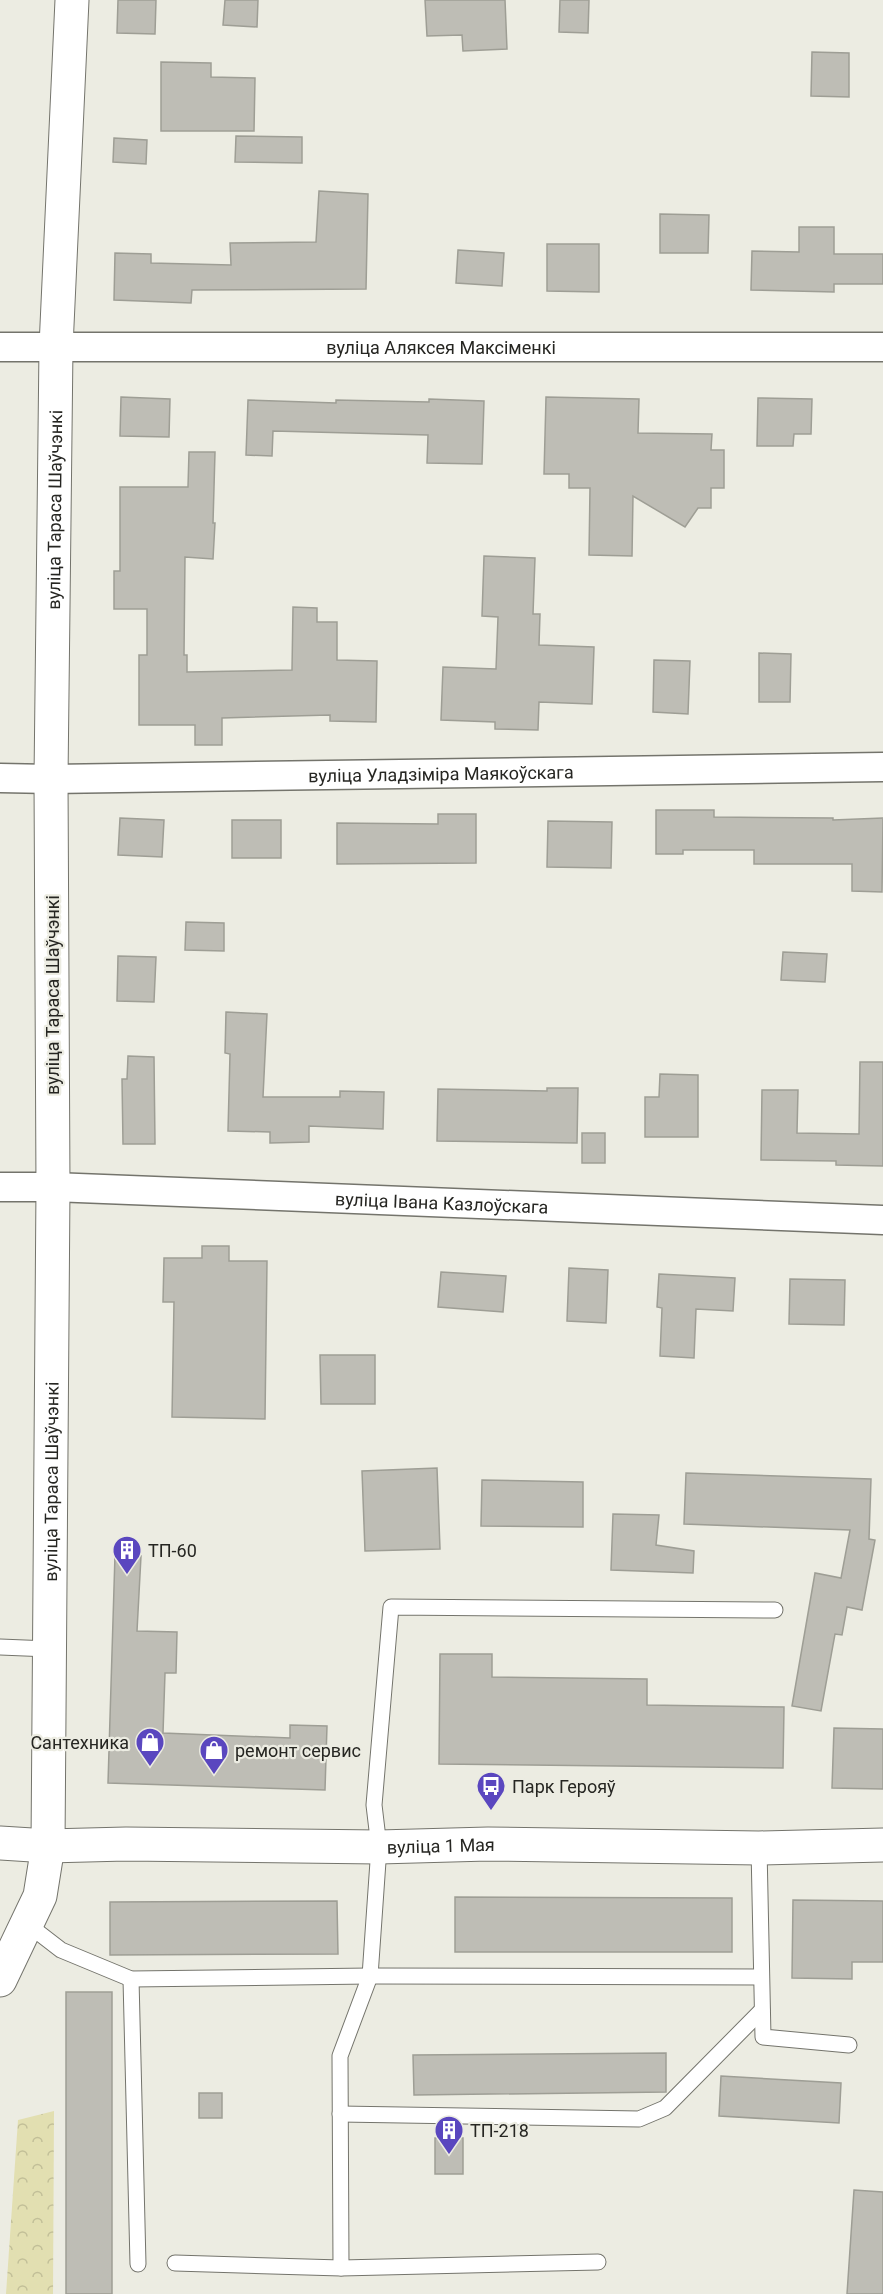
<svg xmlns="http://www.w3.org/2000/svg" width="883" height="2294" font-family="Roboto,sans-serif">
<style>
.forest{fill:url(#forest-crowns)}
.building{fill:#bebdb5;stroke:#9e9e95;stroke-width:1.5}
.lines{fill:none;stroke-linecap:round;stroke-linejoin:round}
.lane-casing{stroke:#74746c;stroke-width:17}
.street-casing{stroke:#74746c;stroke-width:31}
.secondary-casing{stroke:#74746c;stroke-width:35}
.lane{stroke:#fff;stroke-width:15}
.street{stroke:#fff;stroke-width:28}
.secondary{stroke:#fff;stroke-width:33}
.labels{text-anchor:middle;dominant-baseline:central;stroke-width:4.5;stroke-linejoin:round;paint-order:stroke}
.street-label{font-size:18px;fill:#262622;stroke:#ecece2}
.poi-label{font-size:18px;fill:#262622;stroke:#ecece2;text-anchor:start}
</style>
<defs>
<pattern id="forest-crowns" width="20" height="18" patternUnits="userSpaceOnUse" patternTransform="scale(1.5)"><rect width="20" height="18" fill="#e2dfb1"/><path d="M2 6a3 3 0 1 1 6 0M12 15a3 3 0 1 1 6 0" fill="none" stroke="#c2bf98"/></pattern>
</defs>
<rect width="100%" height="100%" fill="#ecece2"/>
<polygon class="forest" points="54,2111 53,2294 6,2294 18,2120"/>
<g class="building">
<polygon points="118,0 156,0 155,34 117,33"/>
<polygon points="225,0 258,0 257,27 223,25"/>
<polygon points="425,0 505,0 507,49 463,51 462,35 427,36"/>
<polygon points="560,0 589,0 588,33 559,32"/>
<polygon points="812,52 849,53 849,97 811,96"/>
<polygon points="161,62 211,63 211,77 255,78 254,131 161,131"/>
<polygon points="236,136 302,137 302,163 235,162"/>
<polygon points="114,138 147,140 146,164 113,162"/>
<polygon points="319,191 368,194 366,289 192,290 191,303 114,300 115,253 151,254 151,263 231,265 230,243 316,242"/>
<polygon points="660,214 709,215 708,253 660,253"/>
<polygon points="799,227 834,227 834,254 883,254 883,284 834,284 834,292 751,290 752,251 799,252"/>
<polygon points="547,244 599,244 599,292 547,291"/>
<polygon points="458,250 504,253 502,286 456,283"/>
<polygon points="121,397 170,399 169,437 120,436"/>
<polygon points="546,397 639,399 638,433 712,434 711,450 724,450 724,488 711,488 711,508 698,508 685,527 633,496 632,556 589,555 590,488 569,488 569,474 544,474"/>
<polygon points="758,398 812,399 811,434 794,434 793,446 757,446"/>
<polygon points="429,399 484,401 482,464 427,463 428,435 273,431 272,456 246,455 248,400 336,403 336,400 429,402"/>
<polygon points="189,452 215,452 213,523 215,523 213,559 185,557 184,655 187,655 187,672 292,670 293,607 317,608 317,622 337,622 337,660 377,661 376,722 330,721 330,715 222,718 222,745 195,745 195,725 139,725 139,655 147,655 147,609 114,609 114,571 120,571 120,487 188,487"/>
<polygon points="484,556 535,558 533,614 540,614 539,645 594,647 592,704 539,702 538,730 495,729 495,722 441,720 443,667 496,669 498,617 482,616"/>
<polygon points="759,653 791,654 790,702 759,702"/>
<polygon points="654,660 690,661 688,714 653,712"/>
<polygon points="656,810 714,810 714,817 833,818 833,820 883,818 882,892 852,891 852,864 754,864 754,850 683,850 683,854 656,854"/>
<polygon points="438,814 476,814 476,863 337,864 337,823 438,824"/>
<polygon points="120,818 164,820 162,857 118,855"/>
<rect x="232" y="820" width="49" height="38"/>
<polygon points="548,821 612,822 611,868 547,867"/>
<polygon points="186,922 224,923 224,951 185,950"/>
<polygon points="783,952 827,954 825,982 781,980"/>
<polygon points="118,956 156,957 154,1002 117,1001"/>
<polygon points="226,1012 267,1014 263,1097 340,1097 340,1091 384,1092 383,1129 309,1126 309,1142 270,1143 270,1132 228,1131 230,1054 225,1053"/>
<polygon points="128,1056 154,1057 155,1144 123,1144 122,1079 127,1079"/>
<polygon points="860,1062 883,1062 883,1166 836,1165 836,1161 761,1160 762,1090 798,1090 797,1133 859,1134"/>
<polygon points="660,1074 698,1075 698,1137 645,1137 645,1097 659,1097"/>
<polygon points="547,1088 578,1088 577,1143 437,1141 438,1089 547,1091"/>
<rect x="582" y="1133" width="23" height="30"/>
<polygon points="202,1246 229,1246 229,1261 267,1261 265,1419 172,1417 174,1302 163,1302 164,1258 202,1258"/>
<polygon points="569,1268 608,1270 606,1323 567,1321"/>
<polygon points="441,1272 506,1276 503,1312 438,1307"/>
<polygon points="659,1274 735,1278 733,1311 696,1309 694,1358 660,1356 662,1308 657,1307"/>
<polygon points="790,1279 845,1280 844,1325 789,1324"/>
<polygon points="320,1355 375,1355 375,1404 321,1404"/>
<polygon points="437,1468 440,1549 365,1551 362,1471"/>
<polygon points="686,1473 871,1479 869,1539 875,1540 862,1610 847,1607 842,1635 835,1634 821,1711 792,1706 815,1573 841,1578 850,1530 684,1524"/>
<polygon points="482,1480 583,1482 583,1527 481,1526"/>
<polygon points="613,1514 659,1515 656,1545 694,1551 693,1573 611,1570"/>
<polygon points="115,1555 141,1556 137,1631 177,1632 176,1673 165,1673 163,1733 290,1738 290,1725 327,1726 325,1790 108,1783"/>
<polygon points="440,1654 492,1654 492,1677 647,1679 647,1705 784,1707 783,1768 439,1764"/>
<polygon points="834,1728 883,1729 883,1789 832,1788"/>
<polygon points="455,1897 732,1898 732,1952 455,1952"/>
<polygon points="793,1900 883,1901 883,1962 852,1962 852,1979 792,1978"/>
<polygon points="337,1901 338,1954 110,1955 110,1902"/>
<rect x="66" y="1992" width="46" height="302"/>
<polygon points="666,2053 666,2092 414,2095 413,2055"/>
<polygon points="721,2076 841,2083 839,2123 719,2116"/>
<rect x="199" y="2093" width="23" height="25"/>
<rect x="435" y="2138" width="28" height="36"/>
<polygon points="854,2190 883,2192 883,2294 847,2294"/>
</g>
<g class="lines">
<g class="lane-casing">
<g id="lane">
<polyline points="0,1647 49,1649"/>
<polyline points="759,1848 763,2037 849,2045"/>
<polyline points="26,1923 61,1950 131,1979 370,1976 761,1977"/>
<polyline points="131,1979 138,2264"/>
<polyline points="340,2114 639,2119 665,2108 762,2010"/>
<polyline points="175,2263 341,2268 598,2262"/>
<polyline points="341,2268 340,2056 370,1976 379,1847 374,1805 391,1607 775,1610"/>
</g>
</g>
<g class="street-casing">
<g id="street">
<path id="s1" d="M0 347H883"/>
<path id="s2" d="M0 778 51 779 883 767"/>
<path id="s3" d="M0 1187H53L883 1220"/>
</g>
</g>
<g class="secondary-casing">
<g id="secondary">
<path id="s4" d="M0 1843 48 1846 126 1844 379 1847 488 1844 759 1848 883 1845"/>
<path id="s5" d="M0 1980 40 1896 48 1846 53 1187 51 779 56 347 72 0"/>
</g>
</g>
<use href="#lane" class="lane"/>
<use href="#street" class="street"/>
<use href="#secondary" class="secondary"/>
</g>
<defs>
<g id="building-pin" transform="scale(1.5)"><path d="M0 17L-7.5 6A9.5 9.5 0 1 1 7.5 6Z" fill="#5a47bf" stroke="#ecece2"/><path d="M-4-6H4V6H1V3H-1V6H-4ZM-2.5-4.3h1.7v1.8h-1.7ZM.8-4.3h1.7v1.8H.8ZM-2.5-1h1.7V.8h-1.7ZM.8-1h1.7V.8H.8Z" fill="#fff"/></g>
<g id="shop-pin" transform="scale(1.5)"><path d="M0 17L-7.5 6A9.5 9.5 0 1 1 7.5 6Z" fill="#5a47bf" stroke="#ecece2"/><path d="M-5-2.5h2.3a2.7 3.5 0 0 1 5.4 0H5L5.5 6h-11ZM-1.5-2.5h3a1.5 2.3 0 0 0-3 0Z" fill="#fff"/></g>
<g id="bus-pin" transform="scale(1.5)"><path d="M0 17L-7.5 6A9.5 9.5 0 1 1 7.5 6Z" fill="#5a47bf" stroke="#ecece2"/><path d="M-5-6H5V4H4V6H2V4H-2V6H-4V4H-5ZM-3.5-4V0h7V-4ZM-3.5 1.2v1.5H-2V1.2ZM2 1.2v1.5H3.5V1.2Z" fill="#fff"/></g>
</defs>
<g fill-rule="evenodd">
<use href="#building-pin" x="127" y="1550"/>
<use href="#shop-pin" x="150" y="1742"/>
<use href="#shop-pin" x="214" y="1750"/>
<use href="#bus-pin" x="491" y="1786"/>
<use href="#building-pin" x="449" y="2130"/>
</g>
<g class="labels">
<g class="street-label">
<text stroke="none"><textPath href="#s1" startOffset="441">вуліца Аляксея Максіменкі</textPath></text>
<text stroke="none"><textPath href="#s5" startOffset="1480">вуліца Тараса Шаўчэнкі</textPath></text>
<text stroke="none"><textPath href="#s2" startOffset="441">вуліца Уладзіміра Маякоўскага</textPath></text>
<text transform="translate(52 995) rotate(-90)">вуліца Тараса Шаўчэнкі</text>
<text stroke="none"><textPath href="#s3" startOffset="442">вуліца Івана Казлоўскага</textPath></text>
<text stroke="none"><textPath href="#s5" startOffset="508">вуліца Тараса Шаўчэнкі</textPath></text>
<text stroke="none"><textPath href="#s4" startOffset="441">вуліца 1 Мая</textPath></text>
</g>
<g class="poi-label">
<text x="148" y="1550">ТП-60</text>
<text x="129" y="1742" text-anchor="end">Сантехника</text>
<text x="235" y="1750">ремонт сервис</text>
<text x="512" y="1786">Парк Герояў</text>
<text x="470" y="2130">ТП-218</text>
</g>
</g>
</svg>
